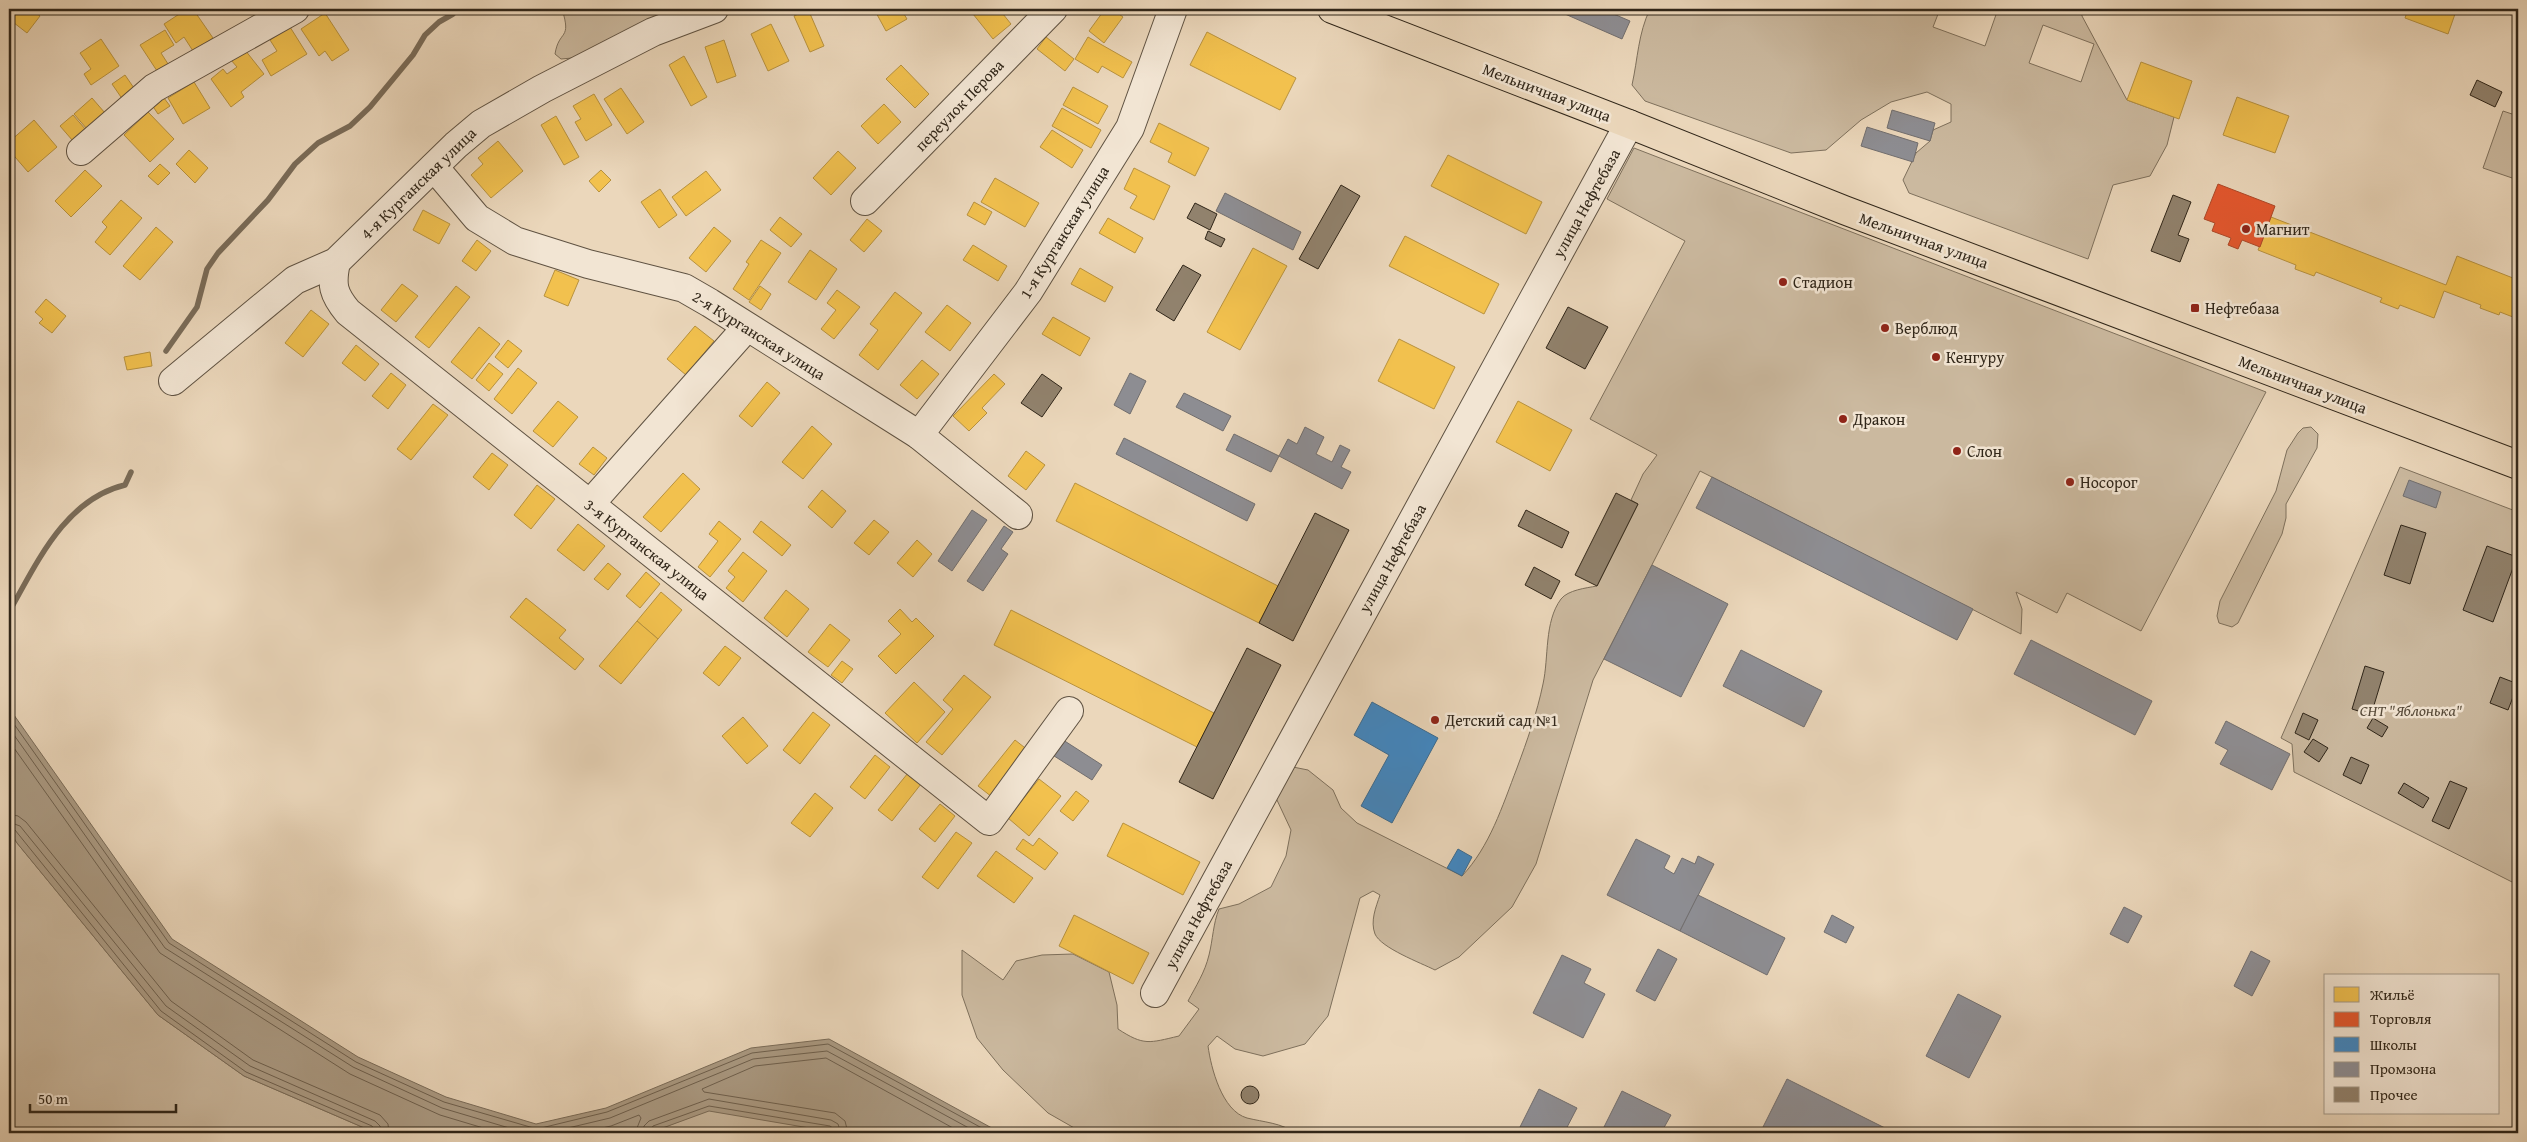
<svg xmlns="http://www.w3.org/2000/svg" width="2527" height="1142" font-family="'Gentium Book Plus',serif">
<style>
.green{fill:#cbb99f;stroke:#7e705c;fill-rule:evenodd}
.water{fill:#ab9b84;stroke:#7a6c59}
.homes{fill:#f2c14e;stroke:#b8923e}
.shops{fill:#e4572e;stroke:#ae4828}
.schools{fill:#3f88c5;stroke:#3a6b91}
.industry{fill:#8d8d92;stroke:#716e6e}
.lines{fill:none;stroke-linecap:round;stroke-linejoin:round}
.shore{stroke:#6e604e;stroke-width:1}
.stream{stroke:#7a6c59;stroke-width:5.5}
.building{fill:#91826d;stroke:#302619}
.minor-casing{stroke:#5f5242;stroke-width:30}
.major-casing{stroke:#302619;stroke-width:30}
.minor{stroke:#f2e5d3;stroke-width:28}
.major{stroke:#ebd7bb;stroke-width:28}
.poi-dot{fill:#8f2418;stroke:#f2e5d3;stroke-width:2}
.labels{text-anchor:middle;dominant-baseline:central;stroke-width:5;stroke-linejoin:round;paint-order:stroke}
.street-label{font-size:16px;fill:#302619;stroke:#f2e5d3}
.poi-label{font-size:16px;fill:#302619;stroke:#f2e5d3;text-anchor:start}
.park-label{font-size:16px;font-style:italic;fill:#574b3a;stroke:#f2e5d3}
</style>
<rect width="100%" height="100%" fill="#ebd7bb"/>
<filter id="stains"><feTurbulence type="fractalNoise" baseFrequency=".004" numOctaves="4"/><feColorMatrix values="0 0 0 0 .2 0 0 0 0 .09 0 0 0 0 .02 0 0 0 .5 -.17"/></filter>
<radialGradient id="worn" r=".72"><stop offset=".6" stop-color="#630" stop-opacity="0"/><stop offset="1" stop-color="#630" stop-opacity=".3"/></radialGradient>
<g class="green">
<path d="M562 9H683L583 57 561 59 555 54C559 29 572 41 562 9Z"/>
<path d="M1650 9H1689L1714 12 1715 9H1940L1933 27 1985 46 1998 9H2081L2082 16 2127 100 2174 117 2167 145 2150 176 2113 185 2088 259 1909 193 1903 180 1916 153 1930 141 1933 130 1951 122V104L1927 92 1891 102 1861 120 1826 150 1791 153 1645 101 1632 85C1638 58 1638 34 1650 9ZM2043 25 2094 44 2081 82 2029 63Z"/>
<polygon points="2503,111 2518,116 2518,180 2483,168"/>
<path d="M1634 148 2266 392 2141 631 2067 593 2057 613 2016 592 2022 609 2021 634 1700 471 1593 680 1536 864 1512 907 1459 957 1435 970C1421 963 1381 948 1375 934 1370 921 1376 907 1380 895L1373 891 1360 898 1328 1016 1305 1044 1263 1056 1235 1049 1217 1036 1208 1046C1211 1068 1222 1111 1247 1118 1263 1122 1282 1123 1295 1133H1083L1048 1113 1003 1070 977 1038 962 995V950L1003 980 1016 961 1042 955 1073 954 1109 972 1117 1005 1118 1029C1144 1046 1149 1043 1179 1036L1199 1009 1188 1001C1196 986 1205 972 1209 955 1213 939 1213 924 1219 909L1239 904 1271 887 1286 856 1291 830 1276 798 1293 767 1308 770 1333 790 1341 808 1357 823 1462 876C1490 846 1502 807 1517 768 1527 741 1537 713 1543 684 1549 657 1544 622 1561 599 1568 590 1586 588 1597 586L1638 504 1631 500 1643 474 1657 455 1590 419 1685 241 1607 199Z"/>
<polygon points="2311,427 2318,434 2317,448 2286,504 2286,518 2282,534 2238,623 2232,627 2219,623 2217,616 2220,601 2276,491 2287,450 2298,433 2303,428"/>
<polygon points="2400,467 2518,512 2518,885 2294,772 2292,744 2281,738"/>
<polygon points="9,830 17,843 158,1015 244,1076 376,1133 9,1133"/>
<polygon points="709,1110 837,1132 839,1133 649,1133"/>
</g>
<polygon class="water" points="9,708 172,939 358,1057 446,1097 536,1124 606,1108 751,1048 829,1039 1001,1133 839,1133 709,1111 649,1133 376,1133 244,1076 158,1015 17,843 9,830"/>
<g class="homes">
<polygon points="9,9 37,9 35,12 40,16 27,33 9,19"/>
<polygon points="187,9 193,9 213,38 193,51 184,37 176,43 164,24"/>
<polygon points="808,9 824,46 810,52 794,16"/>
<polygon points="874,9 901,9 907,19 886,31"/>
<polygon points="969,9 999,9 1011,24 993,39"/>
<polygon points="1105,9 1112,9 1123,17 1104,43 1089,31"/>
<polygon points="2408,9 2444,9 2455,14 2448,34 2405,18"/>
<polygon points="325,13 349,50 332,61 325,51 319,56 301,29"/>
<polygon points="771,24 789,61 768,71 751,34"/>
<polygon points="290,27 307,54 271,76 262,60 277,51 270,40"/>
<polygon points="165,30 174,45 161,53 170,67 159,74 140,45"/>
<polygon points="1207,32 1296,78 1280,110 1190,65"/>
<polygon points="1046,37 1074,59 1065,71 1037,49"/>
<polygon points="1088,37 1132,62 1123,78 1102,66 1098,73 1075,59"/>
<polygon points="101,39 119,66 91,85 84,74 91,69 80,53"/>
<polygon points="724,40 736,76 717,83 705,47"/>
<polygon points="245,50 264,74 241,92 244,97 231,107 211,79 223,69 227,74 237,67 231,60"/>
<polygon points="684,56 707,97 691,106 669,65"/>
<polygon points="2141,62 2192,81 2179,119 2127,100"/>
<polygon points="901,65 929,94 915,108 886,79"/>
<polygon points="125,75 136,91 123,100 112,84"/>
<polygon points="194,82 210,108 183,124 168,98"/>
<polygon points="1073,87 1108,106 1098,124 1063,105"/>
<polygon points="621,88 644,122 627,134 604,99"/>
<polygon points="161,94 170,106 158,114 150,102"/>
<polygon points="594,94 612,125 586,141 575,122 581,119 573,106"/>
<polygon points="2237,97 2289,116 2275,153 2223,135"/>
<polygon points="92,98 105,113 87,129 74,114"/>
<polygon points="884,104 901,122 878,144 861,126"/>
<polygon points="1062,108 1101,130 1091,148 1052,126"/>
<polygon points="148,112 174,139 150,162 124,135"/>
<polygon points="73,115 86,130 73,141 60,126"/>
<polygon points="556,116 579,157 564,165 541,125"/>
<polygon points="34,120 57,147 28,172 9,150 9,142"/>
<polygon points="1159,123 1209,148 1195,176 1168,162 1172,153 1150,142"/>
<polygon points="1052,130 1083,150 1072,168 1040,147"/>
<polygon points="498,141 523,171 491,198 471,175 483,164 478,158"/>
<polygon points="189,150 208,168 195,183 176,164"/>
<polygon points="838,151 856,168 831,195 813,178"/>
<polygon points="1448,155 1542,202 1526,234 1431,186"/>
<polygon points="160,164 170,173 158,185 148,176"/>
<polygon points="1134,168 1170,186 1154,220 1130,208 1137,196 1124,189"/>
<polygon points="85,170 102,186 71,217 55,201"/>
<polygon points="601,170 611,180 599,192 589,181"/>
<polygon points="706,171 721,190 686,216 672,197"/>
<polygon points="995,178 1039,203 1025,227 981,202"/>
<polygon points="660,189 677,215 659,228 641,202"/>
<polygon points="121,200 142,218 110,255 95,242 107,227 102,222"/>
<polygon points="974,202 992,212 985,225 967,215"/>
<polygon points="423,210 450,224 439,244 413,230"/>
<polygon points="780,217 802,234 791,247 770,230"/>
<polygon points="2271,217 2446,285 2457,256 2518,280 2518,319 2500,312 2499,315 2480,308 2481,305 2444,291 2434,318 2400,305 2398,309 2380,302 2382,298 2316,272 2314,276 2295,269 2296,265 2258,250"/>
<polygon points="1108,218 1143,238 1135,253 1099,233"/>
<polygon points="867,219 882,231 864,252 850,240"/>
<polygon points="156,227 173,242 140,280 123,266"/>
<polygon points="714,227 731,241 706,272 689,258"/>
<polygon points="1405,236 1499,284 1484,314 1389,266"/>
<polygon points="477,240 491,251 476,271 462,261"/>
<polygon points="761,240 781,253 749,300 733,289 749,264 746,262"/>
<polygon points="973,245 1007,266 998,281 963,260"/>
<polygon points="1253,248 1287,266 1240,350 1207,332"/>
<polygon points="810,250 837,269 816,300 788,282"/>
<polygon points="1080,268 1113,287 1105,302 1071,284"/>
<polygon points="555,270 579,280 568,306 544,296"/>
<polygon points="402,284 418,296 396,322 381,310"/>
<polygon points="456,286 470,297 429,348 415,337"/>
<polygon points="760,286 771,294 761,310 749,302"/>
<polygon points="837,290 860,307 834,339 821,329 836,310 827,303"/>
<polygon points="895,292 922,313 878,370 859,355 878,330 870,324"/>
<polygon points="46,299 66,316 52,333 39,323 43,319 35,312"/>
<polygon points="947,305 971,323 950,351 925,332"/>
<polygon points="311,310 329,324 303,357 285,343"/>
<polygon points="1053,317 1090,338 1080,356 1042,334"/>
<polygon points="695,326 714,341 686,375 667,359"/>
<polygon points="479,327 500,344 472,379 451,362"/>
<polygon points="1399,339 1455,367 1434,409 1378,381"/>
<polygon points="508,340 522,351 508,368 495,357"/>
<polygon points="356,345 379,364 365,381 342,363"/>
<polygon points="150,352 152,366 127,370 124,357"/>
<polygon points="922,360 939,374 917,399 900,385"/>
<polygon points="489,363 503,374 489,391 476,380"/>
<polygon points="518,368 537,383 512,414 494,399"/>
<polygon points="391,373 406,385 388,409 372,396"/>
<polygon points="994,374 1005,384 982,408 987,413 969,431 953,416"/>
<polygon points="767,382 780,393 752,427 739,416"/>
<polygon points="558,401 578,417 553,447 533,431"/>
<polygon points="1518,401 1572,430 1550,471 1496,442"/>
<polygon points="433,404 448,415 411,460 397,449"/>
<polygon points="812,426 832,444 803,479 782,462"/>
<polygon points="593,447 607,458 594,475 579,464"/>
<polygon points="1026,451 1045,465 1026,490 1008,476"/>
<polygon points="492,453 508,465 489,490 473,477"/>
<polygon points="683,473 700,489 661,532 643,517"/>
<polygon points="1075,483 1278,586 1259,623 1056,521"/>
<polygon points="537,485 555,499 531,529 514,515"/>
<polygon points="822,490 846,511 832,528 808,507"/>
<polygon points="874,520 889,532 869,555 854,543"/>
<polygon points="719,521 741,539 710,577 698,567 718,541 709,534"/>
<polygon points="761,521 791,545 782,556 753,532"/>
<polygon points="578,524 605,546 584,571 557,550"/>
<polygon points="917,540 932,554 913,577 897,563"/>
<polygon points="743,552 767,571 743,602 726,588 735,577 728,571"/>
<polygon points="608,563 621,574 608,590 594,579"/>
<polygon points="646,572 660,584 640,608 626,596"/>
<polygon points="786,590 809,609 787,637 764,618"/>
<polygon points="661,592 682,610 658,639 637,621"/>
<polygon points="526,598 566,630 559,638 584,659 575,670 510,617"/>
<polygon points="900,609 912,622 916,618 934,636 896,674 878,656 901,634 888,621"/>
<polygon points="1011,610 1214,713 1197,747 994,645"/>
<polygon points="637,621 658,639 621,684 599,666"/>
<polygon points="830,624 850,640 828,667 808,652"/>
<polygon points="725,646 741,658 719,686 703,673"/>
<polygon points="842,661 853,669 842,683 831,675"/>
<polygon points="964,675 991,697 942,755 926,742 953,709 943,700"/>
<polygon points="914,682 945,712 917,743 885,713"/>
<polygon points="813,712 830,725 800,764 783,750"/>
<polygon points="743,717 768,746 747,764 722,736"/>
<polygon points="1015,740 1029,751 992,797 978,786"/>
<polygon points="875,755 890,767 865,799 850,787"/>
<polygon points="908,773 921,784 892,821 878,810"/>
<polygon points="1039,779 1061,796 1029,836 1008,818"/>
<polygon points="1076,791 1089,801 1073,821 1060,811"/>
<polygon points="815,793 833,808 810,837 791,823"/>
<polygon points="940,804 955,816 935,842 919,829"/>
<polygon points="1123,823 1200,862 1183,895 1107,856"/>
<polygon points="956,832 972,843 938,889 922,877"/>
<polygon points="1039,838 1058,853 1045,870 1016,849 1023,839 1033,846"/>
<polygon points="996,851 1033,878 1014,903 977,876"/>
<polygon points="1074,915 1149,953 1133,984 1059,946"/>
</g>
<polygon class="shops" points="2218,184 2275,206 2260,247 2242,240 2238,249 2228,245 2231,238 2212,231 2215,223 2204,219"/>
<g class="schools">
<polygon points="1372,702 1438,738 1392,823 1361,806 1389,755 1354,735"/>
<polygon points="1458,849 1472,857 1462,876 1447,868"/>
</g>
<g class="industry">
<polygon points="1568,9 1602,9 1630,21 1622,39 1565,14"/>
<polygon points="2494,9 2513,9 2511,15"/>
<polygon points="1892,110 1935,123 1930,141 1887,128"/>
<polygon points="1867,127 1918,143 1913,162 1861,146"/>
<polygon points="1225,193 1301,232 1293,250 1216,211"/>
<polygon points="1130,373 1146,381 1130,414 1114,405"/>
<polygon points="1184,393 1231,416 1223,431 1176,407"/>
<polygon points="1305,427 1324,437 1316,454 1332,462 1340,445 1350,450 1341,467 1351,472 1342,489 1279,456 1288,439 1297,444"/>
<polygon points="1234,434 1279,456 1271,472 1226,450"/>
<polygon points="1124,438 1255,504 1247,521 1116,454"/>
<polygon points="1712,477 1973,609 1957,640 1696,508"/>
<polygon points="2409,480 2441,492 2436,508 2403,496"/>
<polygon points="972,510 987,520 952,571 938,561"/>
<polygon points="1004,526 1013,532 1001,549 1008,554 983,591 967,581"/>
<polygon points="1652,565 1728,604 1681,697 1604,659"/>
<polygon points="2031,640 2152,701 2135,735 2014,674"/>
<polygon points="1741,650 1822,691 1804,727 1723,686"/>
<polygon points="2226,721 2290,754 2272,790 2220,764 2228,750 2215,743"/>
<polygon points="1060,738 1102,765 1092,780 1051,754"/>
<polygon points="1636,839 1670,856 1664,868 1674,874 1682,858 1695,864 1698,856 1714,864 1680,931 1607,895"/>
<polygon points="1698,895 1785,938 1767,975 1680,931"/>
<polygon points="2124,907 2142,916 2128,943 2110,934"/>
<polygon points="1832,915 1854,927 1846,943 1824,932"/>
<polygon points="1658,949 1677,959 1655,1001 1636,991"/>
<polygon points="2251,951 2270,961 2252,996 2234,986"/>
<polygon points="1562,955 1591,969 1584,983 1605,994 1583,1038 1533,1013"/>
<polygon points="1958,994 2001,1016 1969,1078 1926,1056"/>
<polygon points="1787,1079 1895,1133 1760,1133"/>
<polygon points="1539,1089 1577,1108 1564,1133 1517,1133"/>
<polygon points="1622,1091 1671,1115 1661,1133 1601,1133"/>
</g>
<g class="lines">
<g class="shore">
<polyline points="9,717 169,943 356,1062 444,1102 537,1129 607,1112 752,1053 828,1044 991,1133"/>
<polyline points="9,728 165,948 353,1067 442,1108 526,1133"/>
<polyline points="9,741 160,953 350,1074 440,1115 500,1133"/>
<polyline points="9,814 18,816 26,822 171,1001 253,1060 380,1115 388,1124 389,1133"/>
<polyline points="9,822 20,826 166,1006 250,1066 375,1121 380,1126 382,1133"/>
<polyline points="9,828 15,830 161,1011 246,1072 372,1126 376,1133"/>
<polyline points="547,1133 610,1118 753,1059 827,1051 978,1133"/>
<polyline points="580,1133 611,1126 639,1115 641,1118 635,1133"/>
<polyline points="643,1133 644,1126 649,1121 709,1099 831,1120 838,1124 841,1133"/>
<polyline points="649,1133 653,1126 709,1106 830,1126 834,1129 834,1133"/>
<polyline points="848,1133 845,1121 835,1113 704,1092 702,1089 755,1066 826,1058 962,1133"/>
</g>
<g class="stream">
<polyline points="166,351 197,307 207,269 218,253 268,200 295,164 318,143 350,126 370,107 413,55 425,35 439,22 453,14 457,9"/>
<path d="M9 612C37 563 65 499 125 485L131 472"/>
</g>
</g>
<g class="building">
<polygon points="2477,80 2502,92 2495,107 2470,95"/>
<polygon points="1341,185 1360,196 1318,269 1299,259"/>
<polygon points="2173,195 2191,202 2178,235 2189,239 2180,262 2151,251"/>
<polygon points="1195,203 1217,214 1210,230 1187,218"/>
<polygon points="1208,231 1225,239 1221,247 1205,239"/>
<polygon points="1183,265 1201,275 1174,321 1156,310"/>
<polygon points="1568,307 1608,327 1585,369 1546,348"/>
<polygon points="1042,374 1062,388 1042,417 1021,403"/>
<polygon points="1616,493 1638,504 1597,586 1575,575"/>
<polygon points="1526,510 1569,532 1562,548 1518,526"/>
<polygon points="1315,513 1349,530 1293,641 1259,623"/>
<polygon points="2401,525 2426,533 2410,584 2384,575"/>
<polygon points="2487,546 2517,557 2493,622 2463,610"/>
<polygon points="1534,567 1560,581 1551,599 1525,585"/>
<polygon points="1247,648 1281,665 1213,799 1179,782"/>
<polygon points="2365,666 2384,672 2371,715 2352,709"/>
<polygon points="2500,677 2518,684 2508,710 2490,703"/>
<polygon points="2303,713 2318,720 2309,740 2295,733"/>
<polygon points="2373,718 2388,727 2382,737 2367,728"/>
<polygon points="2313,739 2328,748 2319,762 2304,752"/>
<polygon points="2351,757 2369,765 2361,784 2343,775"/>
<polygon points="2450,781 2467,788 2449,829 2432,821"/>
<polygon points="2404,783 2429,798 2423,808 2398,793"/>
<circle cx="1250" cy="1095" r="9"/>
</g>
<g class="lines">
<g class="minor-casing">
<g id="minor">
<polyline points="81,151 154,88 295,9"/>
<polyline points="434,167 477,218 515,241 588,264 684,288 710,303 919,435 1018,515"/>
<polyline points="865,201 1053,9"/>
<path d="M336 262C331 285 333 294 348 312L989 821 1069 711"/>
<polyline points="173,381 295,280 336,262 456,145 481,124 542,89 653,32 714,9"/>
<polyline points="919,435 1028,292 1130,128 1173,9"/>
<polyline points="590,504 747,327"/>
<polyline points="1155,993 1629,124"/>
</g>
</g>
<g class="major-casing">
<polyline id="major" points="1332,9 1629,124 1844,210 2518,465"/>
</g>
<use href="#minor" class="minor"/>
<use href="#major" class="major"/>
</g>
<g class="poi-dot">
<circle cx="2246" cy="229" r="5"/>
<circle cx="1783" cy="282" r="5"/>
<rect x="2190" y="303" width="10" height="10" rx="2.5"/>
<circle cx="1885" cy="328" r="5"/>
<circle cx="1936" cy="357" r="5"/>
<circle cx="1843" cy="419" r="5"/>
<circle cx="1957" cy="451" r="5"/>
<circle cx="2070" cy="482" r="5"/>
<circle cx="1435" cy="720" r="5"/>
</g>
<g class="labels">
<g class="street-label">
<text transform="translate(1547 92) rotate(21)">Мельничная улица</text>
<text transform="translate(959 105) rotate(-46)">переулок Перова</text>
<text transform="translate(418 183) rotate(-44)">4-я Курганская улица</text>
<text transform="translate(1586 203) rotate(-61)">улица Нефтебаза</text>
<text transform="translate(1064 232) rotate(-58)">1-я Курганская улица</text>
<text transform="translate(1924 240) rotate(20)">Мельничная улица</text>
<text transform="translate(759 335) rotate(32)">2-я Курганская улица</text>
<text transform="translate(2303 384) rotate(21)">Мельничная улица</text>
<text transform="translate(647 549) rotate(38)">3-я Курганская улица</text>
<text transform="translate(1392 558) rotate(-61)">улица Нефтебаза</text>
<text transform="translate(1198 914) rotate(-61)">улица Нефтебаза</text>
</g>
<g class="poi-label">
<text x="2256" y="229">Магнит</text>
<text x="1793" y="282">Стадион</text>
<text x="2205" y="308">Нефтебаза</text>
<text x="1895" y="328">Верблюд</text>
<text x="1946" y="357">Кенгуру</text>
<text x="1853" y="419">Дракон</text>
<text x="1967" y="451">Слон</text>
<text x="2080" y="482">Носорог</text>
<text x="1445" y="720">Детский сад №1</text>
</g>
<g class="park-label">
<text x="2411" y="710">СНТ "Яблонька"</text>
</g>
</g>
<rect width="2527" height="1142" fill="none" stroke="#ebd7bb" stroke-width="30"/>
<rect x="10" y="10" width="2507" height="1122" fill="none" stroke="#302619" stroke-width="2.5"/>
<rect x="15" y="15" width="2497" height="1112" fill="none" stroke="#302619"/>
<rect x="2324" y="974" width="175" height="140" fill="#f2e5d3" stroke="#a49989"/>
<rect x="2334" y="987" width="25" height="15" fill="#f2c14e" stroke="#a49989"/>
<text x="2370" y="1000" font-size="15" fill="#302619">Жильё</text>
<rect x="2334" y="1012" width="25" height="15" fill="#e4572e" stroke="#a49989"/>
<text x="2370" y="1024" font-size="15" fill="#302619">Торговля</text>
<rect x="2334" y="1037" width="25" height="15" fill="#3f88c5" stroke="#a49989"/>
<text x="2370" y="1050" font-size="15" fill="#302619">Школы</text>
<rect x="2334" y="1062" width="25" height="15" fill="#8d8d92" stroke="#a49989"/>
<text x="2370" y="1074" font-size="15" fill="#302619">Промзона</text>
<rect x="2334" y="1087" width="25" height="15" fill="#91826d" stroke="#a49989"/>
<text x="2370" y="1100" font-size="15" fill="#302619">Прочее</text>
<path d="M30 1104v8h146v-8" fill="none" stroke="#302619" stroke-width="2.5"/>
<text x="38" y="1104" font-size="15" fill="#302619" stroke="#f2e5d3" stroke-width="4" paint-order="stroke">50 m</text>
<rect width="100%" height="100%" filter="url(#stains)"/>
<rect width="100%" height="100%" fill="url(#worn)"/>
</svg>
